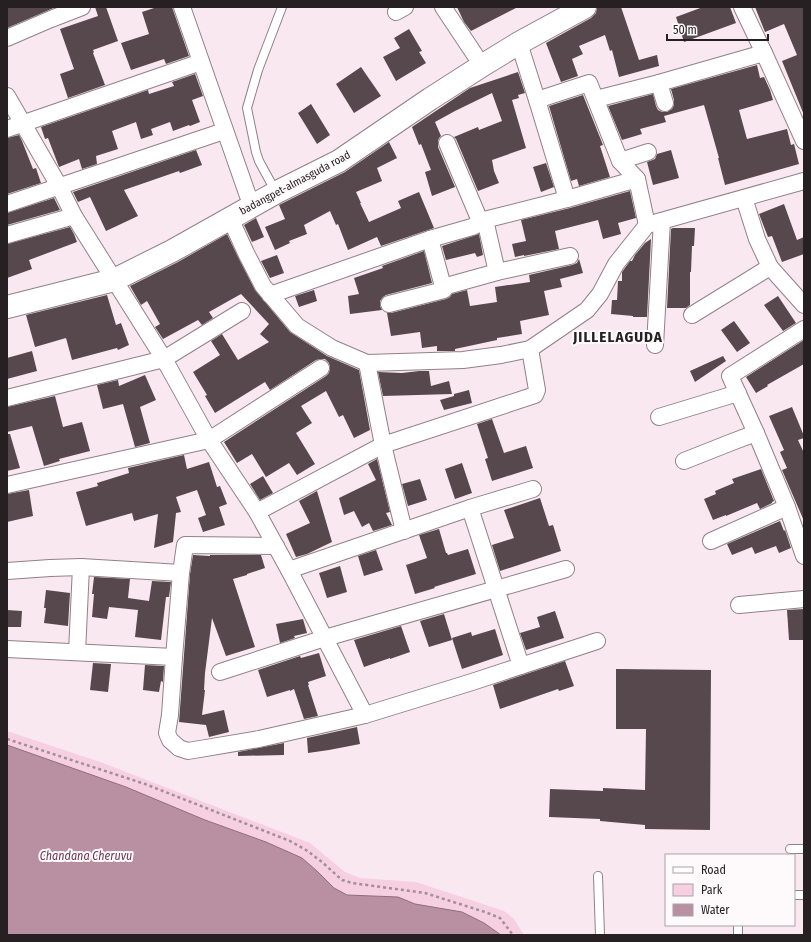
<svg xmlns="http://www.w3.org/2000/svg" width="811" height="942" font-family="'Fira Sans Condensed',sans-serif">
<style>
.green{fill:#f6d0e0}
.water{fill:#b990a2;stroke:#8d6e7c}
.building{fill:#57484e}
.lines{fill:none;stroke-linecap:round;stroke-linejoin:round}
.lane-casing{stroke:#918187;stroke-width:10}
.street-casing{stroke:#918187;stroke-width:18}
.secondary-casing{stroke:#918187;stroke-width:24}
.path{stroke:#9e9096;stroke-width:2.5;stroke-dasharray:3 3;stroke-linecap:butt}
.lane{stroke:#fff;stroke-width:8}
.street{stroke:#fff;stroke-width:16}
.secondary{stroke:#fff;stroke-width:22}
.labels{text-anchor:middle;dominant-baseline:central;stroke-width:4;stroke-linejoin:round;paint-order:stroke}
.street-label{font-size:11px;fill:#272023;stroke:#fefafb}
.water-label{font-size:12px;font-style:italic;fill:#6d3751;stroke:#fefafb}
.district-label{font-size:15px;font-weight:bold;letter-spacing:1px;fill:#272023;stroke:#fefafb}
</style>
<rect width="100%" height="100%" fill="#fae8f0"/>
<polygon class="green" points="7,731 103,763 310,843 345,872 360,878 416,882 504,911 514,919 524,935 7,935"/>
<polygon class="water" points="7,745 126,787 205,820 266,842 302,858 318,872 334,888 347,895 398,897 415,904 462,912 484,923 501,935 7,935"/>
<g class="building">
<polygon points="7,7 56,7 7,28"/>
<polygon points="95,7 106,7 118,41 93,50 94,52 93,53 105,85 68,98 60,74 74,69 60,29 98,16"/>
<polygon points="157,7 172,7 189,56 166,64 164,59 131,70 121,43 149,34 142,12"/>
<polygon points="457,7 518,7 471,31 464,22"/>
<polygon points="597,7 621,7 639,60 657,55 659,66 619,77 612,50 610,51 605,35 579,46 583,54 572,59 578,76 561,82 546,43 591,18 596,13"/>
<polygon points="703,7 730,7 736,23 684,42 676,17"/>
<polygon points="755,7 804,7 804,115 782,61 797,55 784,24 765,32"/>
<polygon points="409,29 422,51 419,52 426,63 396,81 383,57 400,48 394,38"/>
<polygon points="757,65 760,78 764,77 770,90 773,100 739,110 747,139 787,129 791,145 794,144 799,164 725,185 718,158 719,158 704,105 664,116 666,122 640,129 642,134 622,140 608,106 653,94 656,106 658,110 662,112 667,112 672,109 674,105 674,100 671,89"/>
<polygon points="361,67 381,96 354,113 336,84"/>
<polygon points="518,72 525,93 518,95 519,98 512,100 526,148 492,160 494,171 499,183 478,191 456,139 454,137 478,127 479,130 502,121 492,93 455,111 435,122 441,136 439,138 438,141 438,147 455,187 432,196 425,172 431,170 421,144 419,145 412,127 470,88"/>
<polygon points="195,74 203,96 192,100 200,122 190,126 189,125 173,131 170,122 151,129 153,135 141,139 136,122 112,131 118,149 96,156 97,164 82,169 79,159 59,167 48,138 45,139 41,127 148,90 149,94 174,86 172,82"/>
<polygon points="583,95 603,145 600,146 610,177 579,186 577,179 571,181 549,106"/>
<polygon points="311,104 330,135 317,144 298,113"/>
<polygon points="19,135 22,141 33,169 36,168 41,183 7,194 7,138"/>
<polygon points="389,142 397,158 377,168 382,181 356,192 361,203 360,203 369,222 401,208 398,201 419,192 434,228 381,246 377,237 348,250 338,224 336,225 330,211 304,225 307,234 289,241 290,243 275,250 265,227 285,219 279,205 345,172"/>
<polygon points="196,150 202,165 180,173 179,171 124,190 138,216 106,231 90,197 78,202 73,192"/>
<polygon points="671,150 679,178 653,185 647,162 655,159 657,154"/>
<polygon points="546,163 554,187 541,192 533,167"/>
<polygon points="630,191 636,218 618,223 621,234 603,239 598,220 555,231 559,249 524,256 524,255 515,257 512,244 526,241 521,220 570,208"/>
<polygon points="54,198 60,210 7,225 7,213"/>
<polygon points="784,204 797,240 804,237 804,254 782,262 772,236 768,237 759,214"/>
<polygon points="256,218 264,237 252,242 244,225"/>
<polygon points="70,227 74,234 77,242 29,260 32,269 7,278 7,244"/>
<polygon points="673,228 695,228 694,246 692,246 691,272 690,272 690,305 686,308 667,308 671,229"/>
<polygon points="227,234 238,257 255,290 290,332 327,356 359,370 370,430 354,438 343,415 339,417 326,391 301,406 312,423 296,433 315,464 297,475 289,463 266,477 252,454 237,463 224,442 326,376 329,373 330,368 329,363 325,359 321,359 316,360 270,390 265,382 215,413 205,396 207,395 193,372 220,355 211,341 222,334 238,360 269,342 260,334 269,324 241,294 209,312 213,318 202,325 198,320 163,339 155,327 160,324 147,301 141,305 130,286 178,262"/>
<polygon points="479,234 483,255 477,257 475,253 446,260 442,246"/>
<polygon points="651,239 647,317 633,317 633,316 611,314 612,300 617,300 618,281 622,281 622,272 630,261 632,261 635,255 645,243"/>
<polygon points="424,251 432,283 386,295 383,297 380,301 380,306 382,310 350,314 348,296 359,294 354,278 383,268 382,266"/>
<polygon points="277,255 284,273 270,278 261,261"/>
<polygon points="579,259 583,273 560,279 562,287 544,291 549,315 520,321 522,334 497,338 497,340 455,349 455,351 437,351 437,346 422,348 420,332 391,336 387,313 391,313 446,299 450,297 452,294 467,290 470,306 497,302 495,287 530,282 529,275 572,265 577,263"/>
<polygon points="314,290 317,301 299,307 295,296"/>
<polygon points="107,295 116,325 121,323 129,345 118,350 117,348 72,360 66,338 35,347 26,315"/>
<polygon points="778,296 796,323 783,331 764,305"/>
<polygon points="734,321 750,343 737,352 721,330"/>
<polygon points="804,340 804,364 767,385 768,386 756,393 746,377"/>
<polygon points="32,351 37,371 7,379 7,358"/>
<polygon points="723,356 726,361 695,382 690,371"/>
<polygon points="419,371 429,371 431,386 449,381 452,394 383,396 378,372 402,373"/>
<polygon points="145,375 156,400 140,407 150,443 135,447 123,404 103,409 97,385 118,380 119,386"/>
<polygon points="469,390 472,403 444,410 440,400 454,396 454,394"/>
<polygon points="55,396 63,427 82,422 90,451 59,459 60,461 44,466 32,426 7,432 7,407"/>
<polygon points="792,407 804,436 804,438 798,440 804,453 804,521 782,470 787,468 780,452 784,450 769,416"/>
<polygon points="492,419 504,453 526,446 533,468 492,481 485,459 488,458 477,424"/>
<polygon points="7,434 10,434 20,468 7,471"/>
<polygon points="184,455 187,469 209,462 217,487 220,486 227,504 219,507 225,525 203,532 198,518 206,515 197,490 176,497 181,512 176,513 173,542 154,548 158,514 134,521 132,513 86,526 76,492 98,486 97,483 129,473 128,468"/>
<polygon points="377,459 390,512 386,513 392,525 373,531 369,523 362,527 354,511 344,515 339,498 376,480 368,464"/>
<polygon points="462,463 472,493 455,499 445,469"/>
<polygon points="761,469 774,501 772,502 772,503 760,509 757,503 726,516 726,515 713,520 704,499 716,494 715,491 734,483 732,479"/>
<polygon points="263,476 273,493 260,500 250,484"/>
<polygon points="420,479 427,500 408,506 402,484"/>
<polygon points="29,490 33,516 7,522 7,494"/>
<polygon points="317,491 332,542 307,554 296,557 286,534 310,523 299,501"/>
<polygon points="540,498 549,526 553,525 561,551 500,571 492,545 514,538 504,510"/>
<polygon points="780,521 784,531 785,530 791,548 779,553 776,546 755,554 752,547 732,555 727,544"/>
<polygon points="439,529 446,553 447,553 448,555 468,549 476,574 434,587 435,588 415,594 406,565 427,558 419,535"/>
<polygon points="376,550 383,570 364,576 358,556"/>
<polygon points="193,555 210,556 210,555 261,555 265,568 247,574 247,575 233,579 255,647 226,656 212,618 205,673 204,690 205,690 202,715 224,710 229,732 209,737 206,725 179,722 190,574"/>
<polygon points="340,566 347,592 327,598 319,573"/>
<polygon points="94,577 130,579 128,598 149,601 152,581 171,582 169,597 166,597 161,640 135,637 138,610 109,607 107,619 92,617 94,594 92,594"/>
<polygon points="46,590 70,593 68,626 44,623 46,608 44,608"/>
<polygon points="804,609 804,640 789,640 787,610"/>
<polygon points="7,610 22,611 21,627 7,627"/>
<polygon points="555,611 564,638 526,650 520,633 540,627 537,617"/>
<polygon points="444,614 452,640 429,647 420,621"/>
<polygon points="303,619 307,633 294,636 295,638 280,643 276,624"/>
<polygon points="401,626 410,652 390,659 390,658 364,667 354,640"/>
<polygon points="495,629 503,655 462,669 452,638 471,632 472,636"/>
<polygon points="319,653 326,676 308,682 309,685 308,685 318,716 304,719 294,689 290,691 290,690 267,697 258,670 300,656 301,658"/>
<polygon points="565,661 574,686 559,691 558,689 500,709 493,685"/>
<polygon points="93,663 111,664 108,692 90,690"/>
<polygon points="145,665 164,666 163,682 161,681 159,692 143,690"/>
<polygon points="616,669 711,670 710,830 645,829 645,825 611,822 600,821 600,819 549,817 550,789 603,791 603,788 645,790 646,729 616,729"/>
<polygon points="357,727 360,744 329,750 308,753 307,738"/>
<polygon points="284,743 284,755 238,756 238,752"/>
</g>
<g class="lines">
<g class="lane-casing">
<g id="lane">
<polyline points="271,183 259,161 256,152 247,108 258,70 282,7"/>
<polyline points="790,849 804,849"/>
<polyline points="598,876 600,935"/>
<polyline points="794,895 804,895"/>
<polyline points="738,925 738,935"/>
</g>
</g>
<g class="street-casing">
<g id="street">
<polyline points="182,7 248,196"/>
<polyline points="443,7 475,55"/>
<polyline points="742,7 764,53 804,141"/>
<polyline points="396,12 405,7"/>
<polyline points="7,38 51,19 82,7"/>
<polyline points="519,43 537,100 589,83 620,161 637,179"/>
<polyline points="7,96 59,186 74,216 164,359 209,440 257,512 289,570 365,715 472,682 597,641"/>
<polyline points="596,99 659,83"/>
<polyline points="537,100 567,199"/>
<polyline points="665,103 659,83 764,53"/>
<polyline points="7,129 201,62"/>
<polyline points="447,143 480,221"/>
<polyline points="620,161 648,152"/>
<polyline points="744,198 757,239 770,267 804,305"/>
<polyline points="7,204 224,131"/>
<polyline points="230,218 246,253 263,286 297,326 332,348 367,363 463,360 501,355 530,349 587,310 600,294 616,264 647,225 804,181"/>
<polyline points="485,220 497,272 570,256"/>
<polyline points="7,235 74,216"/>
<polyline points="443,287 497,272"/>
<polyline points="270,295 430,239 472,227 476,225 480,221 567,199 637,179 647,225"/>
<polyline points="389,304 444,290 430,239"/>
<polyline points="692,315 770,267"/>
<polyline points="655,345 662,221"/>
<polyline points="367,363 383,445 404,531"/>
<polyline points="7,398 164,359 242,311"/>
<polyline points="659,417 738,393"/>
<polyline points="756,433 730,376 804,329"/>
<polyline points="684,461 732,442 756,433 787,507 804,556"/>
<polyline points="7,485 209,440 321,368"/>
<polyline points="470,508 533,489"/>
<polyline points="257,512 383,445 535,395 537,390 530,349"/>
<polyline points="711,541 787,507"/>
<polyline points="276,546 185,545 181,573 174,657 170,715 167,733 170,740 179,748 188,751 259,739 365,715"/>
<polyline points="289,570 470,508 521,666"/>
<polyline points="7,571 50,568 81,567 181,573"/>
<polyline points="739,605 804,599"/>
<polyline points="7,649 174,657"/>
<polyline points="77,652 81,567"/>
<polyline points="220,672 325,638 566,569"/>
</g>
</g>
<g class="secondary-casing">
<polyline id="secondary" points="7,307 114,280 172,251 277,192 339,161 430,99 483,65 519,43 585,7"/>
</g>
<polyline class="path" points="7,739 145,784 290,841 306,850 322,862 342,880 352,883 425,893 485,912 500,918 513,935"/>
<use href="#lane" class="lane"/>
<use href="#street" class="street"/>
<use href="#secondary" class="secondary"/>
</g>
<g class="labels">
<g class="street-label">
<text transform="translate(295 183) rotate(-28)">badangpet-almasguda road</text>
</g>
<g class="water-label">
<text x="86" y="856">Chandana Cheruvu</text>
</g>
<g class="district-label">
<text x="618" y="337">JILLELAGUDA</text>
</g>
</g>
<rect width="811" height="942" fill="none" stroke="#272023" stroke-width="16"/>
<rect x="665" y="854" width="130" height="72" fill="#fefafb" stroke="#a8a3a5"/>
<rect x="673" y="867" width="20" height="6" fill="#ffffff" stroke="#a8a3a5"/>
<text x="701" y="874" font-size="12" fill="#272023">Road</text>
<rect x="673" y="884" width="20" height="12" fill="#f6d0e0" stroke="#a8a3a5"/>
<text x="701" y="894" font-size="12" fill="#272023">Park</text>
<rect x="673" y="904" width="20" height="12" fill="#b990a2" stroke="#a8a3a5"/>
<text x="701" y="914" font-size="12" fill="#272023">Water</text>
<path d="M667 34v6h101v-6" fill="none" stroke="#272023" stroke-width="2"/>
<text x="673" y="34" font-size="12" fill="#272023" stroke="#fefafb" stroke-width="3" paint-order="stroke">50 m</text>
</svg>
